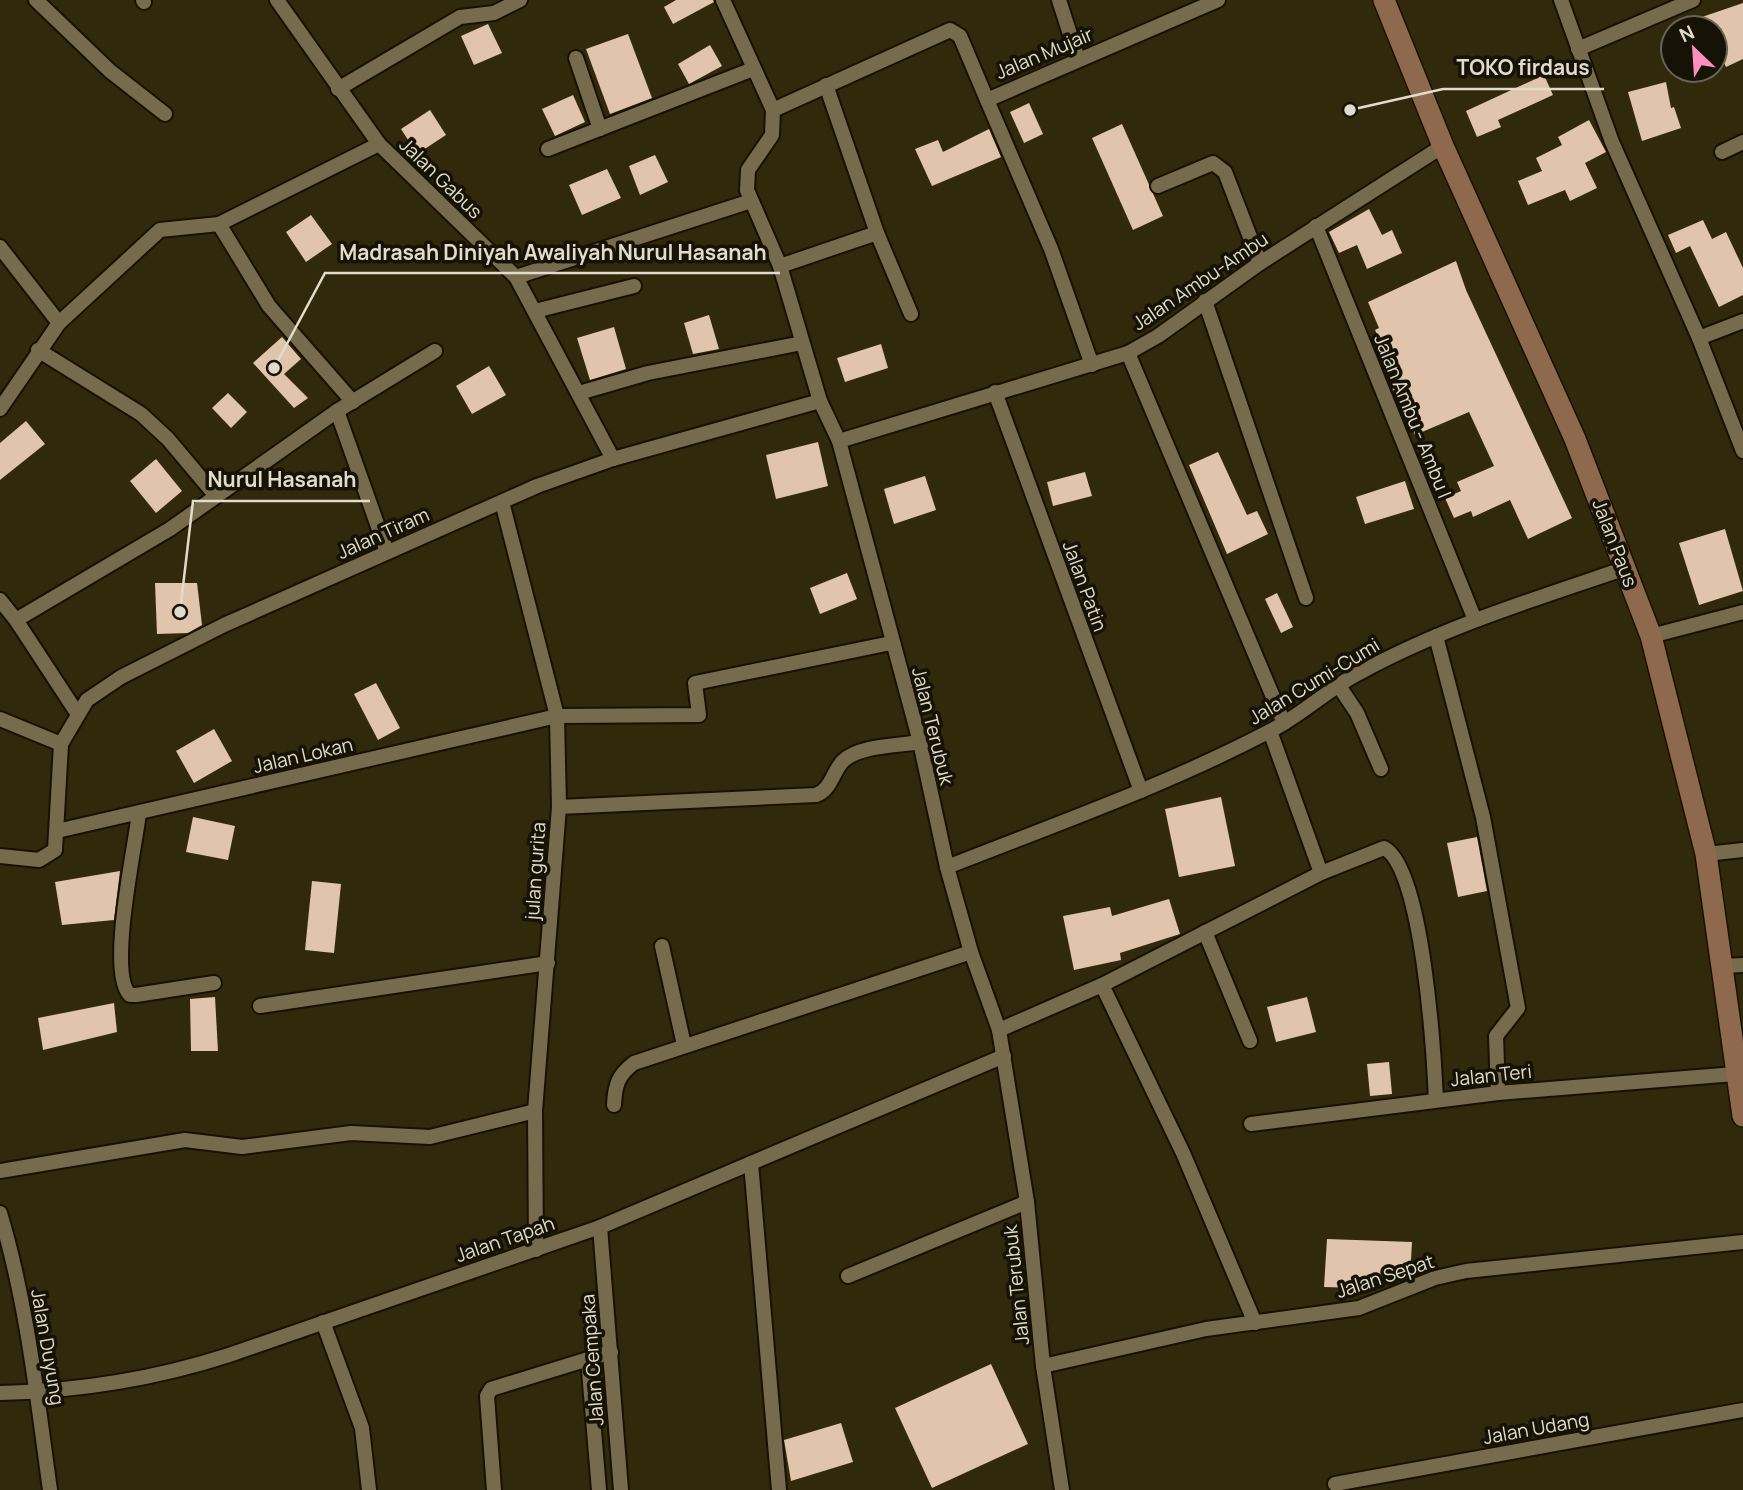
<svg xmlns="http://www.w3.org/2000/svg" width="1743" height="1490" font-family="Manrope,sans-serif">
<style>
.building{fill:#e0c4ab}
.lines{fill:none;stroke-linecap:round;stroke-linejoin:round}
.minor-casing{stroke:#191100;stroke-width:18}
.secondary-casing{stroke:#191100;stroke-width:24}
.minor{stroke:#766c4d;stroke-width:14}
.secondary{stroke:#8e694d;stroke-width:21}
.labels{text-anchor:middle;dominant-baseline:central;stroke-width:7;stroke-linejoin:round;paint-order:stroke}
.street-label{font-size:19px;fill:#e1dccb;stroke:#161206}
.leader{fill:none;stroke:#e1dccb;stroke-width:2.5}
.callout-dot{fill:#e1dccb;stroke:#161206;stroke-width:2.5}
.callout-label{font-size:21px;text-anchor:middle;font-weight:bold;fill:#e1dccb;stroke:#161206;stroke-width:7;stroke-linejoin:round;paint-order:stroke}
</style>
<rect width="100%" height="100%" fill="#31290b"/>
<g class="building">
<polygon points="676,0 713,0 714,2 673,24 664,7"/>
<polygon points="1743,3 1743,59 1726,67 1715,44 1715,28 1704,28 1699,18"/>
<polygon points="488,24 502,53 474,65 461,36"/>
<polygon points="628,34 652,98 610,114 586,49"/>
<polygon points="710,45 722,66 689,84 678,64"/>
<polygon points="1544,75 1553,95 1498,120 1501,127 1477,137 1466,111"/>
<polygon points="1666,82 1671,108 1674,107 1681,128 1642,141 1628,92"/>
<polygon points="573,95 585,122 555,136 542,109"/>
<polygon points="1029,103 1043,134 1024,143 1010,112"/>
<polygon points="430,110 446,135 417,154 401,129"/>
<polygon points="1589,120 1606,152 1585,163 1597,188 1570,201 1565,190 1528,205 1518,181 1542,171 1536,158 1562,145 1558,137"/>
<polygon points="1122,124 1163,216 1133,230 1092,138"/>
<polygon points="989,129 1001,157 932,186 915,149 938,140 943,152"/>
<polygon points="655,155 668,182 640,195 629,166"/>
<polygon points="607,169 621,198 582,215 569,185"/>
<polygon points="1369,209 1382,235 1392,230 1402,253 1367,269 1357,245 1339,253 1329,232"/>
<polygon points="311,215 332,244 306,262 286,232"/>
<polygon points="1703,220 1712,239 1726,232 1743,268 1743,295 1719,307 1690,246 1676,253 1668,235"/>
<polygon points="1456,261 1466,290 1572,518 1528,539 1510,500 1473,517 1471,511 1454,518 1445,498 1461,491 1457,482 1494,466 1469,412 1415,435 1388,379 1396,376 1375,330 1379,328 1368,302"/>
<polygon points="709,315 719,349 693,354 684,323"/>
<polygon points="614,327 626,369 590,380 577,338"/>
<polygon points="282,337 301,359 284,374 308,398 294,408 253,363"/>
<polygon points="881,344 888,368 845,382 837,358"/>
<polygon points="489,366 506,395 472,414 456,386"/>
<polygon points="228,393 247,412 231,428 212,408"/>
<polygon points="26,421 45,444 0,480 0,443"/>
<polygon points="818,442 828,486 776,499 766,455"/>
<polygon points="1218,452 1247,515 1257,511 1268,534 1227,554 1189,465"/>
<polygon points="156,459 182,491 156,513 130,481"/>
<polygon points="1085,472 1092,496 1053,506 1047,482"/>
<polygon points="925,476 936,510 894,524 884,489"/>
<polygon points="1405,481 1414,509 1365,524 1356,497"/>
<polygon points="1725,529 1743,591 1699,605 1679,543"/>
<polygon points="847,573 857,599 820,614 810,588"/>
<polygon points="155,583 197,583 202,625 188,633 157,634"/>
<polygon points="1277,593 1293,627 1281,633 1265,599"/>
<polygon points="376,683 400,728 378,740 354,694"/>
<polygon points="214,729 232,761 194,783 176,751"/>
<polygon points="1221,797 1235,866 1179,877 1165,809"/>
<polygon points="193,817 235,826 228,860 186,852"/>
<polygon points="1477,837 1487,891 1458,897 1447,843"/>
<polygon points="120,871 114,920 62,925 55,882"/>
<polygon points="312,881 341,884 334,953 305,950"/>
<polygon points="1169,899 1180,934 1120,953 1121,960 1074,970 1063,916 1110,907 1112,916"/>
<polygon points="215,997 218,1051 191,1051 190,999"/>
<polygon points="1307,997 1316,1032 1276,1042 1267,1007"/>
<polygon points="114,1003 117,1032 43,1050 38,1018"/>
<polygon points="1389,1062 1392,1094 1370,1096 1367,1064"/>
<polygon points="1327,1239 1412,1242 1410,1278 1359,1277 1358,1288 1324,1287"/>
<polygon points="991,1364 1028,1444 932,1488 895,1408"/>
<polygon points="841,1423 853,1462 791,1481 784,1440"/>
</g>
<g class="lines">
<g class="minor-casing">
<g id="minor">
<polyline points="36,0 110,71 165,114"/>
<polyline points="143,0 144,2"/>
<polyline points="277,0 379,144 516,277 613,459"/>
<polyline points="723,0 773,110 772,135 748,170 747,190 780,266 820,401 839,441 920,742 947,867 971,952 999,1030 1027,1202 1043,1366 1062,1490"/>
<polyline points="1059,0 1078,59"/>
<polyline points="1561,0 1612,142 1699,338 1743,451"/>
<polyline points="1578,49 1693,0"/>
<polyline points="576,58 600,129"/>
<polyline points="826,85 877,233 911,314"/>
<polyline points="338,89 460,17 494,13 520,0"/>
<polyline points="987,100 1051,249 1092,365"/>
<polyline points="773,110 950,30 960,36 987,100 1218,0"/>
<polyline points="548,149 753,69"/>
<polyline points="1722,152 1743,142"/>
<polyline points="1158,186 1213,163 1225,172 1260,263"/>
<polyline points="219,224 269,306 353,402"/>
<polyline points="1316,226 1475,620"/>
<polyline points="0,247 59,323"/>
<polyline points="780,266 877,233"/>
<polyline points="516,277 751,201"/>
<polyline points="1205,301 1306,598"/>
<polyline points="535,311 634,286"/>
<polyline points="1699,338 1743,321"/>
<polyline points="38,350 141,414 168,439 216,496"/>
<polyline points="1128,353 1284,723"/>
<polyline points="995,392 1141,791"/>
<polyline points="579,393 648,373 802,343"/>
<polyline points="0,409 59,323 160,230 219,224 379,144"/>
<polyline points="337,411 387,552"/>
<polyline points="839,441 1128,353 1158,336 1260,263 1443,146"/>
<polyline points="502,502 557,716 559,807 535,1111 536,1250"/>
<polyline points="0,600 16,620 77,713"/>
<polyline points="16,620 170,529 337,411 435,351"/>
<polyline points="1436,636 1483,817 1518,1008 1496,1036 1498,1093"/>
<polyline points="1651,636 1743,612"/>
<polyline points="1339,686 1357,713 1381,769"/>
<polyline points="0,719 61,744 87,700 121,677 224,625 537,486 613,459 820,401"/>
<polyline points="1270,731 1321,873"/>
<path d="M559 807 816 795C831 790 833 771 843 761 860 745 898 746 920 742"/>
<path d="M139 813C135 848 107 974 130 995H136L214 983"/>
<polyline points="57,831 557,716 699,715 695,683 891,643"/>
<polyline points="1706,854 1743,850"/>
<polyline points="0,856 39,860 55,850 61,744"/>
<path d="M947 867C1056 824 1167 785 1270 731 1302 715 1328 689 1359 673 1443 627 1535 599 1626 568"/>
<polyline points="1205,932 1250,1041"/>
<polyline points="662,946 684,1045"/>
<polyline points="1723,966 1743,965"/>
<polyline points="1102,985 1183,1153 1255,1323"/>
<polyline points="260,1006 548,963"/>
<path d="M999 1030 1102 985 1321 873 1384 848C1423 867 1434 1056 1436 1100"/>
<path d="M614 1105C615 1085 618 1075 634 1063L971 952"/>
<polyline points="1251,1124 1498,1093 1735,1074"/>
<polyline points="751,1163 779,1490"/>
<polyline points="0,1171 185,1140 242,1147 351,1133 430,1137 535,1111"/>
<path d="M0 1213C27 1303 37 1397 50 1490"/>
<polyline points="600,1227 621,1490"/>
<polyline points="848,1276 1027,1202"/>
<polyline points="323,1322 362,1428 369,1490"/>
<polyline points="588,1359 599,1490"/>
<polyline points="1043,1366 1206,1329 1359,1308 1435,1278 1466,1271 1743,1242"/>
<path d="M0 1393C78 1391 155 1379 229 1355L600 1227 1004 1056"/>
<polyline points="1335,1484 1743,1410"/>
<polyline points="494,1490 487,1396 491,1389 611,1352"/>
</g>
</g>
<g class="secondary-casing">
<polyline id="secondary" points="1384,0 1443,146 1575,439 1651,636 1706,854 1743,1116"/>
</g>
<use href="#minor" class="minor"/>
<use href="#secondary" class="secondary"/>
</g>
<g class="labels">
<g class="street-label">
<text transform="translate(1044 53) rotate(-23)">Jalan Mujair</text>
<text transform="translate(441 178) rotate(44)">Jalan Gabus</text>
<text transform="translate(1200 281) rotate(-34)">Jalan Ambu-Ambu</text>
<text transform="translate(1413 416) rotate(68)">Jalan Ambu - Ambu I</text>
<text transform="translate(383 533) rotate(-24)">Jalan Tiram</text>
<text transform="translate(1615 543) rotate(69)">Jalan Paus</text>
<text transform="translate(1085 586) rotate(70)">Jalan Patin</text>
<text transform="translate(1314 681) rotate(-31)">Jalan Cumi-Cumi</text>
<text transform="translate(933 726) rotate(76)">Jalan Terubuk</text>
<text transform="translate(303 755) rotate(-13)">Jalan Lokan</text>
<text transform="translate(535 871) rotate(-86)">julan gurita</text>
<text transform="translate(1491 1075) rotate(-6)">Jalan Teri</text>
<text transform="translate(505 1239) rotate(-19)">Jalan Tapah</text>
<text transform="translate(1385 1276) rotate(-18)">Jalan Sepat</text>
<text transform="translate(1016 1285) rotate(-96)">Jalan Terubuk</text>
<text transform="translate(48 1347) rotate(80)">Jalan Duyung</text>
<text transform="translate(592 1360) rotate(-94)">Jalan Cempaka</text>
<text transform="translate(1536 1428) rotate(-10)">Jalan Udang</text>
</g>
</g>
<path class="leader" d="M1350 110L1443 89H1604M274 368L325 273H780M180 612L193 501H370"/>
<g class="callout-dot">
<circle cx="1350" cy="110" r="7"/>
<circle cx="274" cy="368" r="7"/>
<circle cx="180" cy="612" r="7"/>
</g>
<g class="callout-label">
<text x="1523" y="75">TOKO firdaus</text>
<text x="553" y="260">Madrasah Diniyah Awaliyah Nurul Hasanah</text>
<text x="282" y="487">Nurul Hasanah</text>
</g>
<g transform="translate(1694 49) rotate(335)"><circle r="33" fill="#161206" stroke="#676355" stroke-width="2"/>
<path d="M0-5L12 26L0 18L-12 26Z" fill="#fe8ebd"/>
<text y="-10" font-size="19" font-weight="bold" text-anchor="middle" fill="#e1dccb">N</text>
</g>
</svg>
